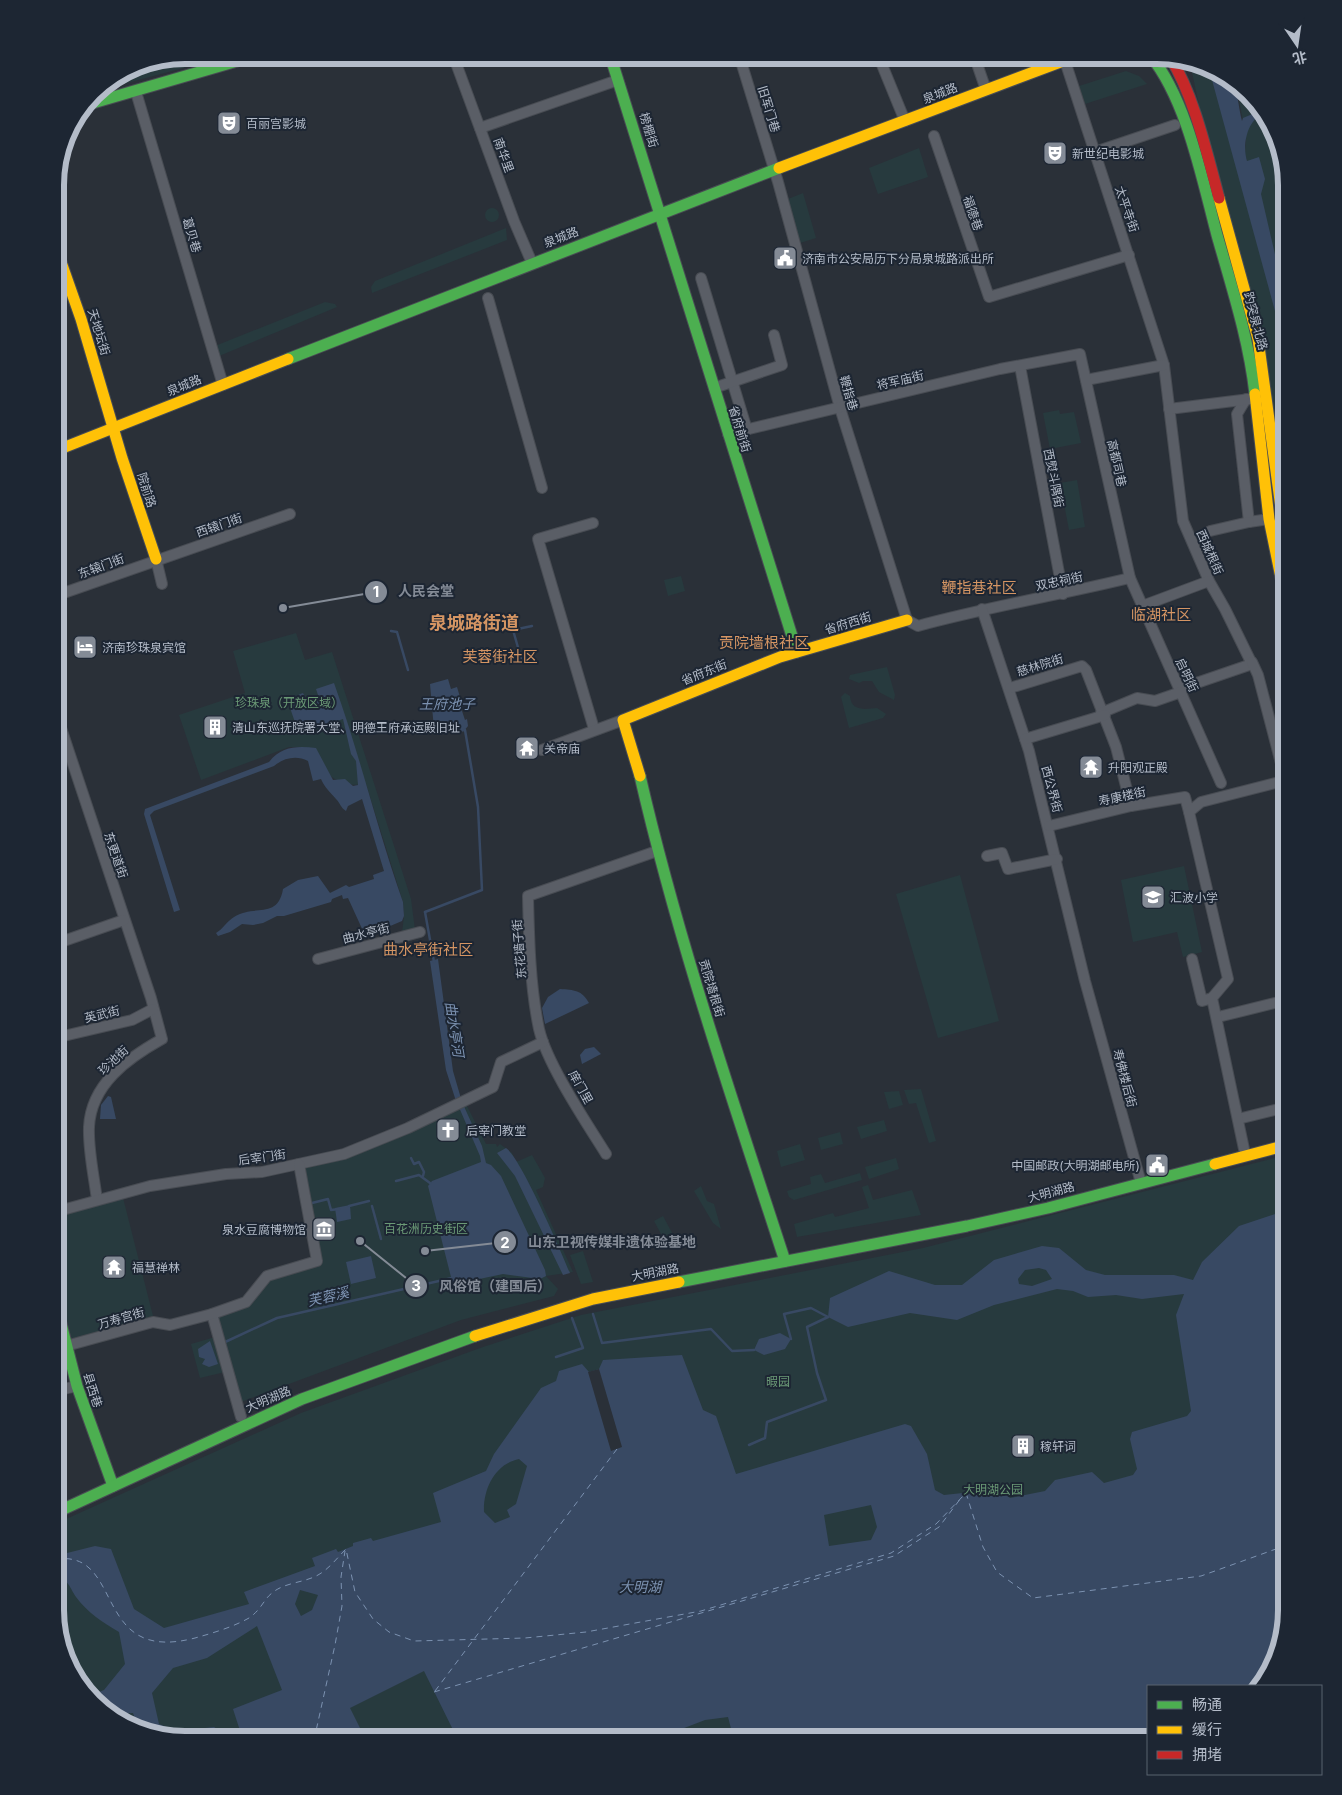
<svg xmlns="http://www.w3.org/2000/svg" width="1342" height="1795" font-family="Inter,'Noto Sans SC',sans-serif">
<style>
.green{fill:#273a3e}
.water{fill:#384963;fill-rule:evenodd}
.pier{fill:#2a3038}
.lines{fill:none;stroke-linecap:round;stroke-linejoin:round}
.stream{stroke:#384963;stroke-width:2.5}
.ferry{stroke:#7c92b1;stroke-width:1;stroke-dasharray:6 5;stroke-linecap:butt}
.street-casing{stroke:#484c53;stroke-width:12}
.fast-casing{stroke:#484c53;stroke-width:13}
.slow-casing{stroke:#484c53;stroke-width:13}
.jam-casing{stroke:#484c53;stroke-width:13}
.street{stroke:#5a5e66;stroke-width:10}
.fast{stroke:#4caf50;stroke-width:11}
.slow{stroke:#ffc107;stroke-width:11}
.jam{stroke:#c62828;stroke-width:11}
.labels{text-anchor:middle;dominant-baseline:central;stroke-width:4;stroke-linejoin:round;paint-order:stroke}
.street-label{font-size:12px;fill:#b4bcc9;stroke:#1d2633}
.poi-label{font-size:12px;fill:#b4bcc9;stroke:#1d2633;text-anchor:start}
.park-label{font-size:12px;fill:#6b9a76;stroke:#1d2633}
.water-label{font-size:14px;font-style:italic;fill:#7c92b1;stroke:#1d2633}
.quarter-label{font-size:15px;fill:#d59563;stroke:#1d2633}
.district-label{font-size:18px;font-weight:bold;fill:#d59563;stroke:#1d2633}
.rim{fill:none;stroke:#b4bcc9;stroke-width:6}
.leader{fill:none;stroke:#848b96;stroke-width:2}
.callout-dot{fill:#848b96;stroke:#1d2633;stroke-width:2}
.mark-label{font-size:15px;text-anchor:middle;font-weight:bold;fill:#fff}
.callout-label{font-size:14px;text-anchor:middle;font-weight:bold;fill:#848b96;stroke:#1d2633;stroke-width:4;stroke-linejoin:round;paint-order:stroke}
</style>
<rect width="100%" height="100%" fill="#2a3038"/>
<g class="green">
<polygon points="185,55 232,55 97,91 136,65"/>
<polygon points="1190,63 1222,73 1242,154 1284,298 1269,231 1245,155 1246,136 1236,85 1265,113 1287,185 1287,306 1285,299 1287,518"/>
<polygon points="1126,71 1139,76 1147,84 1085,104 1079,86"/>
<polygon points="919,148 928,177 878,194 869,168"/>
<polygon points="803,193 816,238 800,243 788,199"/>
<circle cx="492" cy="215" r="7"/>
<polygon points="506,228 507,240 372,293 371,287 375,281"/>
<polygon points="325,302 335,304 337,307 219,356 215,346"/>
<polygon points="1059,410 1060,414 1074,412 1081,443 1050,449 1043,413"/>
<polygon points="1077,480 1085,527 1069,530 1060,483"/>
<polygon points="681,576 685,591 668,596 664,580"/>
<path d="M296 633 305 660 332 652 411 899 415 930 402 933 404 916 403 902 366 784C334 789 322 768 302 747H289L201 780 179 715 245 693 233 651Z"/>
<polygon points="887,667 895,695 894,700 879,692 872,681 863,681 859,683 849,679 850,675"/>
<path d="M845 693 850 696C851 712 866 709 877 708L886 714 883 718 849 728 841 697Z"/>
<polygon points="1184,866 1202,952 1183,957 1177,932 1133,942 1121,880"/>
<polygon points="960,875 999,1021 938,1038 896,894"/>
<polygon points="921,1089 936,1141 929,1143 916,1103 909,1104 904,1090"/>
<polygon points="899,1091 903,1105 889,1109 884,1092"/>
<polygon points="465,1102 486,1144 496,1144 497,1147 500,1144 512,1153 516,1162 532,1155 545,1178 543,1187 536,1190 573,1272 546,1276 558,1289 554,1296 461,1320 238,1403 212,1314 246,1302 267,1276 317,1261 302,1168"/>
<polygon points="884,1120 887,1131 861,1139 857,1127"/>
<polygon points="840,1132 843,1144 821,1150 818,1138"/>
<polygon points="800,1144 805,1160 781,1167 777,1151"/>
<polygon points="1287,1155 1287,1610 1270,1675 1259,1686 1148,1686 1148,1740 185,1740 120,1723 77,1682 55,1610 55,1524 301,1413 483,1347 581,1315 923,1248"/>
<polygon points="896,1158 899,1169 869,1179 865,1167"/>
<polygon points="860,1173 862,1180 794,1200 789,1197 787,1191 811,1184 810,1177 821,1174 825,1183"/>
<polygon points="868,1185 873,1200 912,1190 921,1215 797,1237 794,1224 833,1213 835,1217 869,1208 862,1187"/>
<polygon points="701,1186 707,1201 714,1204 721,1229 713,1223 694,1191"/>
<polygon points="123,1198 153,1316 70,1339 55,1283 55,1215"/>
<polygon points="663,1216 677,1242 668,1247 654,1221"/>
<polygon points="583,1251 593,1282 581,1284 570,1255"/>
<polygon points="215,1337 225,1372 200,1378 191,1344"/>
</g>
<g class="water">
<path d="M1209 69C1241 78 1235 93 1242 121L1243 118 1262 110 1265 113C1247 119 1242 145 1247 161L1259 157 1265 179 1261 194 1287 306V355Z"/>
<polygon points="448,679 451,689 457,687 463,707 461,708 465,720 467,719 468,726 463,732 458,728 434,729 430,684"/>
<path d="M334 683C360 755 377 829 403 902L404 916 402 921 369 935 364 933 348 898 343 899 342 895 332 899 331 902 284 916H277L263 923 253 925 242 924 230 932 218 936 216 933C223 929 227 921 234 917 253 904 278 920 283 889L298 880 318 876 330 893 346 885 349 887 374 879 373 875 384 871 362 799 348 806 346 811C340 807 341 804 336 799 330 792 325 788 321 779L313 781 308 761C296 755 284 758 274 766L154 811 150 815 180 910 174 912 144 814 145 809 269 762C282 746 297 746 316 748L333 780 345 779 353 786 358 785 356 761 351 754 343 719 299 734 287 699 303 693 306 699 318 695 316 689Z"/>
<polygon points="438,959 453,1071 462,1102 482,1146 486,1163 491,1165 501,1176 545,1270 546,1276 540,1279 503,1274 451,1285 452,1281 428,1186 432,1181 481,1162 480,1156 455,1098 446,1070 430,961"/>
<path d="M560 989C574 990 582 990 589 1003L545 1024 542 1008 548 997Z"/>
<polygon points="594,1047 601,1054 582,1064 580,1055 585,1049"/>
<polygon points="108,1096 111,1097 116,1119 100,1119 101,1105"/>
<path d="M506 1148C521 1158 561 1251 570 1273L563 1275 515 1176 497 1153Z"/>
<polygon points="350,1205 351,1219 337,1222 335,1208"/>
<path d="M1287 1210V1610L1270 1675 1259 1686H1148V1740H734L728 1717 705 1720 679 1730 680 1740H458L424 1671 350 1708 366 1740H243L233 1709 282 1690 257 1626 207 1658 173 1668 152 1693 159 1724 169 1728 161 1734 138 1727 133 1713 111 1714 91 1695 104 1690 125 1664 119 1632C102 1622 88 1613 76 1597 70 1588 68 1578 55 1576V1556L95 1546 111 1549 134 1609 164 1628 249 1604 244 1592 315 1566 312 1558 336 1549 338 1552 353 1546V1543L371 1538 373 1541 441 1522 433 1493 486 1471 494 1454 541 1388 556 1381 559 1371 582 1364 589 1372 599 1369 603 1360 682 1355 703 1410 716 1416 736 1474 905 1424 911 1426 927 1454 935 1490 944 1495 1000 1489 1010 1498 1045 1491 1055 1480 1092 1472 1104 1483 1133 1475 1137 1469 1130 1439 1132 1432 1187 1416 1191 1411 1176 1315 1184 1294 1142 1299 1116 1295 1088 1297 1073 1291 1057 1289 994 1305 957 1320 910 1313 848 1327 828 1317 830 1298 889 1271 935 1285H962L994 1260 1042 1246 1059 1248 1086 1270 1105 1275H1174L1193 1280 1202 1262 1239 1226ZM1039 1268 1046 1270 1052 1279 1032 1286 1019 1284 1018 1279 1025 1270ZM519 1459 527 1466 516 1504 507 1510 510 1517 495 1523 484 1512C483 1489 495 1464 519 1459ZM871 1505 877 1527 871 1540 829 1546 824 1515ZM300 1590 318 1595 312 1610 301 1616 295 1604Z"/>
<polygon points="371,1256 376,1278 351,1284 346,1262"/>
<polygon points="780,1333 791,1339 785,1349 764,1355 754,1350 759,1339"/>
<polygon points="210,1341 218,1364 209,1367 202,1364 205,1359 199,1357 198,1349"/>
<polygon points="214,1727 220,1731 216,1740 179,1739 205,1728"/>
</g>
<polygon class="pier" points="599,1369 622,1447 611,1451 588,1372"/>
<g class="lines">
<g class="stream">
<polyline points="391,631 397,632 408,670"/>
<polyline points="521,658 513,630 532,626"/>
<polyline points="425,912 434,962"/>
<polyline points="425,912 482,890 478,807 465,730"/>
<polyline points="411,1158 414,1164 419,1162 424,1172 423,1176"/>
<polyline points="396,1181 419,1175 430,1183"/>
<polyline points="312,1203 328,1199 331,1210 339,1209"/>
<polyline points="349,1206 369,1201"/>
<polyline points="372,1206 381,1239"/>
<polyline points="593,1314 602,1343 711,1329 732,1351 754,1350"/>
<polyline points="791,1339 784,1314 811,1308 828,1317"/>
<polyline points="223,1343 277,1318 452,1278"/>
<polyline points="556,1357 583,1348 572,1318"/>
<polyline points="749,1445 765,1438 767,1422 826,1400 817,1373 807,1327 828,1317"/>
</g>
<g class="ferry">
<path d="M55 1561C60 1560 66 1558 70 1559 121 1566 99 1663 195 1638 213 1633 233 1627 249 1618 261 1610 264 1599 272 1593 285 1582 304 1583 318 1575 329 1569 337 1558 346 1549L355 1592 373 1619 389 1632 414 1641 525 1638 586 1632 701 1611 891 1553 936 1524 966 1493 983 1547 997 1572 1033 1598 1201 1576 1287 1545"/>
<polyline points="435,1691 617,1449"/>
<polyline points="434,1692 894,1556 939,1527 961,1498"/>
<polyline points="453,1729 501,1740"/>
<polyline points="314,1740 335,1645 342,1606 341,1577 345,1551"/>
</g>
<g class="street-casing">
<g id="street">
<polyline points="453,55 514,221 532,263"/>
<path d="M739 55 778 182 840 408 907 620 918 626C988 607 1059 595 1130 578"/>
<polyline points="878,55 905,121"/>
<polyline points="974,55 986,90"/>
<polyline points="1065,61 1164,365 1183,521 1209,581 1225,609 1252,664 1179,689"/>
<polyline points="136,92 223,385"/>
<polyline points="480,128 618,80"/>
<polyline points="934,136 989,297 1129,255"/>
<polyline points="1095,152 1175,125"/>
<polyline points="701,278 747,430"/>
<polyline points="488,298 542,488"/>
<polyline points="1020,366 1063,594"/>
<polyline points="1086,380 1164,365"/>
<polyline points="714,388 782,365 774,335"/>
<polyline points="1246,399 1237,414 1249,522 1269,519"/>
<polyline points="1169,409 1250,399"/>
<polyline points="728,434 1000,369 1080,354 1130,578 1221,783"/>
<polyline points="593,523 538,539 594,729"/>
<polyline points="1210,531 1249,522"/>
<polyline points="156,559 162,584"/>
<polyline points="55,596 290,514"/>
<polyline points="1142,606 1209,581"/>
<polyline points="982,609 1029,751 1085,981 1141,1183"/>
<polyline points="1252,662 1258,675 1283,771"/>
<polyline points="1010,688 1082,666 1086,670 1116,747 1131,806"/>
<path d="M55 710 151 998 162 1039C128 1058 91 1084 89 1127 88 1150 94 1176 97 1200"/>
<polyline points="1101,713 1137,698 1155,701 1181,692"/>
<polyline points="1025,739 1105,715"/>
<polyline points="542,750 623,720"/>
<polyline points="1049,826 1131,806 1185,797 1189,812"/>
<polyline points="987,856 1002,853 1008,869 1057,859"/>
<polyline points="55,944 124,920"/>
<polyline points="318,959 420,932"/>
<polyline points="1192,959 1202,1001 1212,998"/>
<polyline points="1222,1016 1287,1000"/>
<polyline points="55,1038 132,1020 153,1009"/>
<polyline points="1238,1119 1287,1107"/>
<polyline points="1244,1149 1212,998 1228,979 1189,812 1201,802 1287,780"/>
<path d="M606 1154C586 1122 547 1064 539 1029 530 986 529 940 528 896L657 851"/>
<polyline points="55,1212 150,1186 226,1174 262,1172 344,1154 408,1128 493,1087 501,1062 543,1042"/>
<polyline points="212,1314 241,1417"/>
<polyline points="66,1346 153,1322 170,1325 212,1314 246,1302 267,1276 317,1261 299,1164"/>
<polyline points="55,1391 77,1386"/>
</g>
</g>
<g class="fast-casing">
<g id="fast">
<polyline points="610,55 797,652"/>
<path d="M1150 55C1187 100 1202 179 1217 235 1232 288 1249 340 1255 394"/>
<polyline points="86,105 258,55"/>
<polyline points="288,359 779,168"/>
<path d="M640 776C678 941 733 1101 785 1261"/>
<polyline points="679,1282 967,1226 1048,1208 1215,1164"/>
<polyline points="55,1300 77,1386 113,1486"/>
<polyline points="55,1513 302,1399 475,1336"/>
</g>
</g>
<g class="slow-casing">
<g id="slow">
<polyline points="779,168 1079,55"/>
<polyline points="1219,198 1258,339 1287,552"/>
<polyline points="55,245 81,319 122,458 156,559"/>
<polyline points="1255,394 1269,519 1287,607"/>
<polyline points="55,451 288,359"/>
<polyline points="640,776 623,720 780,657 907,620"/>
<polyline points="1215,1164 1287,1145"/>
<polyline points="475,1336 593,1299 679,1282"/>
</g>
</g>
<g class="jam-casing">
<path id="jam" d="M1170 57C1194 95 1207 154 1219 198"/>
</g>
<use href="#street" class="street"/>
<use href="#fast" class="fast"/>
<use href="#slow" class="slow"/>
<use href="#jam" class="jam"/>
</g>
<defs>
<g id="theatre-square" transform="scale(1.25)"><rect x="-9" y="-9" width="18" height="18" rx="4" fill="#848b96" stroke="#1d2633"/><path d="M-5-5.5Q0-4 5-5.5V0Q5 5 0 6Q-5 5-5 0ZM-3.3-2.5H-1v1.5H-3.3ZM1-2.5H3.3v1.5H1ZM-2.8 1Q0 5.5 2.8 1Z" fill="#fff"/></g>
<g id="civic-square" transform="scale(1.25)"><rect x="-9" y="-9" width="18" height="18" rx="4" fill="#848b96" stroke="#1d2633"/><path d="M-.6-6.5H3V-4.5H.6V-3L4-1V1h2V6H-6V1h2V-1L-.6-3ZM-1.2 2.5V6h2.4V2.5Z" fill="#fff"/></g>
<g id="hotel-square" transform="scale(1.25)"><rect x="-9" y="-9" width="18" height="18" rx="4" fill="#848b96" stroke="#1d2633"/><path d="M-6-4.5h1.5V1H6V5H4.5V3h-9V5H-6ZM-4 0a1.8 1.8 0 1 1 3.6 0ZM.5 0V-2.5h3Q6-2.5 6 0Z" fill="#fff"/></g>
<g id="building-square" transform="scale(1.25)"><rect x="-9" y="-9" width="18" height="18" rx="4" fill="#848b96" stroke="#1d2633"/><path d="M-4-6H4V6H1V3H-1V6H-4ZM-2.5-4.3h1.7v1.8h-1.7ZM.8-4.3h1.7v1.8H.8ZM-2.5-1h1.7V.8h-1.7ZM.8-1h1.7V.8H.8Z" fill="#fff"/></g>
<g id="temple-square" transform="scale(1.25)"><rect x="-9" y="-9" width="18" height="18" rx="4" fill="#848b96" stroke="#1d2633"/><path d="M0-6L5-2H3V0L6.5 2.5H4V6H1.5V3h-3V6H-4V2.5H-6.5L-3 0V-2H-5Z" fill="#fff"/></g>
<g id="school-square" transform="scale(1.25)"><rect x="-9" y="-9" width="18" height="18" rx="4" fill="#848b96" stroke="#1d2633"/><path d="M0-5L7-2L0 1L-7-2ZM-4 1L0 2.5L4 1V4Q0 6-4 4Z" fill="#fff"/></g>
<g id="church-square" transform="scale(1.25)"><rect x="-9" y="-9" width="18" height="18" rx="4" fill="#848b96" stroke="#1d2633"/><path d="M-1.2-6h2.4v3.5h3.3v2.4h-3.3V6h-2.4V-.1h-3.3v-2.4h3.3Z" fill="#fff"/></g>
<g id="museum-square" transform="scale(1.25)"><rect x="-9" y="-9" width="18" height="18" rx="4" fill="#848b96" stroke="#1d2633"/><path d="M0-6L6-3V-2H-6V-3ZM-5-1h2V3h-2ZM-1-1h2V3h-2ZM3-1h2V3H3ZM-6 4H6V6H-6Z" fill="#fff"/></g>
</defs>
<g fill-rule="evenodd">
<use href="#theatre-square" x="229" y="123"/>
<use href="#theatre-square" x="1055" y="153"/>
<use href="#civic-square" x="785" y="258"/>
<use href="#hotel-square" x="85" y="647"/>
<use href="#building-square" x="215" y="727"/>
<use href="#temple-square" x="527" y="748"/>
<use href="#temple-square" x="1091" y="767"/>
<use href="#school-square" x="1153" y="897"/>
<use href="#church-square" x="448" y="1130"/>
<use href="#civic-square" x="1157" y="1165"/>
<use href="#museum-square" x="324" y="1229"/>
<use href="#temple-square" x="114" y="1267"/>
<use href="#building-square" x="1023" y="1446"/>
</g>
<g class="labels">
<g class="street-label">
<text transform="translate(940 93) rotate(-21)">泉城路</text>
<text transform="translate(769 109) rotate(73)">旧军门巷</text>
<text transform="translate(649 130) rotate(73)">榜棚街</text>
<text transform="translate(504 155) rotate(70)">南华里</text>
<text transform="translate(1127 209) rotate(71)">太平寺街</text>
<text transform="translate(973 213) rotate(71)">福德巷</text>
<text transform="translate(192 235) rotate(73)">葛贝巷</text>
<text transform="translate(561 237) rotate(-21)">泉城路</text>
<text transform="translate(1256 321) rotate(75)">趵突泉北路</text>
<text transform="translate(99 332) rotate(73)">天地坛街</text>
<text transform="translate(900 380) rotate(-13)">将军庙街</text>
<text transform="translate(184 385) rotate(-22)">泉城路</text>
<text transform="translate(849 393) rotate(74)">鞭指巷</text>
<text transform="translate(740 429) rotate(73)">省府前街</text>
<text transform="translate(1117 463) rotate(77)">高都司巷</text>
<text transform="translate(1054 478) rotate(79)">西熨斗隅街</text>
<text transform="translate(147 490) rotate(72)">院前路</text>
<text transform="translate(219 525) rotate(-19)">西辕门街</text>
<text transform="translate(1210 552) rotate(66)">西城根街</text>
<text transform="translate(101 566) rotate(-20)">东辕门街</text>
<text transform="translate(1059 581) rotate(-12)">双忠祠街</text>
<text transform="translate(848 623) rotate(-17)">省府西街</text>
<text transform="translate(1040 665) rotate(-17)">慈林院街</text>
<text transform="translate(704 672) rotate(-22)">省府东街</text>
<text transform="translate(1187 675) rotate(65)">启明街</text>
<text transform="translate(1052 789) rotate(75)">西公界街</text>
<text transform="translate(1122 796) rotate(-12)">寿康楼街</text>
<text transform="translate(116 855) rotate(71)">东更道街</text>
<text transform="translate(366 933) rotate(-14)">曲水亭街</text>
<text transform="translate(519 949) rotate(-95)">东花墙子街</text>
<text transform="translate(712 988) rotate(73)">贡院墙根街</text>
<text transform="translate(102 1014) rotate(-13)">英武街</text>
<text transform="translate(113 1060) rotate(-43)">珍池街</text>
<text transform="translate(1125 1078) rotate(75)">寿佛楼后街</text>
<text transform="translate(581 1087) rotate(61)">庠门里</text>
<text transform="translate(262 1157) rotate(-8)">后宰门街</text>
<text transform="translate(1051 1192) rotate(-15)">大明湖路</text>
<text transform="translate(655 1272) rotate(-11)">大明湖路</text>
<text transform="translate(121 1318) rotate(-16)">万寿宫街</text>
<text transform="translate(93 1390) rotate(72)">县西巷</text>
<text transform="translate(268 1399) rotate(-23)">大明湖路</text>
</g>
<g class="poi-label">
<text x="246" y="123">百丽宫影城</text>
<text x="1072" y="153">新世纪电影城</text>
<text x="802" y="258">济南市公安局历下分局泉城路派出所</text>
<text x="102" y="647">济南珍珠泉宾馆</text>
<text x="232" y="727">清山东巡抚院署大堂、明德王府承运殿旧址</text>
<text x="544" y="748">关帝庙</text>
<text x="1108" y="767">升阳观正殿</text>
<text x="1170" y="897">汇波小学</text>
<text x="466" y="1130">后宰门教堂</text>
<text x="1140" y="1165" text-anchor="end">中国邮政(大明湖邮电所)</text>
<text x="306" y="1229" text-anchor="end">泉水豆腐博物馆</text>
<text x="132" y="1267">福慧禅林</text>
<text x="1040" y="1446">稼轩词</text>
</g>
<g class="park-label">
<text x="289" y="702">珍珠泉（开放区域）</text>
<text x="426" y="1228">百花洲历史街区</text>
<text x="778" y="1381">暇园</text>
<text x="993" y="1489">大明湖公园</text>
</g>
<g class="water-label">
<text x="447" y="703">王府池子</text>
<text transform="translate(455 1029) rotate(81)">曲水亭河</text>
<text transform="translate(328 1296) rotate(-13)">芙蓉溪</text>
<text x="640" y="1586">大明湖</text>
</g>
<g class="quarter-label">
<text x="979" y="587">鞭指巷社区</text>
<text x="1161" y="614">临湖社区</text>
<text x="764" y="642">贡院墙根社区</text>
<text x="500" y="656">芙蓉街社区</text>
<text x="428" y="949">曲水亭街社区</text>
</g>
<g class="district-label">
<text x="474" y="622">泉城路街道</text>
</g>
</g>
<path d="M0 0H1342V1795H0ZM185 64H1157A121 121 0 0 1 1278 185V1610A121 121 0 0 1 1157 1731H185A121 121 0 0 1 64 1610V185A121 121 0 0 1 185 64Z" fill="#1d2633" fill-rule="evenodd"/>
<path class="rim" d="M185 64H1157A121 121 0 0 1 1278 185V1610A121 121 0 0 1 1157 1731H185A121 121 0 0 1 64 1610V185A121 121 0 0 1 185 64Z"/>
<path class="leader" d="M283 608L376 592M425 1251L505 1242M360 1241L416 1286"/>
<g class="callout-dot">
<circle cx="283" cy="608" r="5"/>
<circle cx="425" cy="1251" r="5"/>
<circle cx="360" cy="1241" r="5"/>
<circle cx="376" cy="592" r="12"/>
<circle cx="505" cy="1242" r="12"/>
<circle cx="416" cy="1286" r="12"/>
</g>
<g class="mark-label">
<text x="376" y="597">1</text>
<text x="505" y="1248">2</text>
<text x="416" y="1291">3</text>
</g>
<g class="callout-label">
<text x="426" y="596">人民会堂</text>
<text x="612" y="1247">山东卫视传媒非遗体验基地</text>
<text x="495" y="1291">风俗馆（建国后）</text>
</g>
<rect x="1147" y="1685" width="175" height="90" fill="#1d2633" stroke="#59626f"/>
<rect x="1157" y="1701" width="25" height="8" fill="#4caf50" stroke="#59626f"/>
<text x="1192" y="1710" font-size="15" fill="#b4bcc9">畅通</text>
<rect x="1157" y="1726" width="25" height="8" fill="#ffc107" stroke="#59626f"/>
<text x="1192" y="1735" font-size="15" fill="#b4bcc9">缓行</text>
<rect x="1157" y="1751" width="25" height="8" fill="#c62828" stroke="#59626f"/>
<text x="1192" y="1760" font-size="15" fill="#b4bcc9">拥堵</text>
<g transform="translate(1297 45) rotate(167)" stroke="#1d2633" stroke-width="4" paint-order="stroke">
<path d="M0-4L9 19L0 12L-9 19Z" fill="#b4bcc9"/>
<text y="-8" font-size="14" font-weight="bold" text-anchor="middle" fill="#b4bcc9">北</text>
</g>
</svg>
